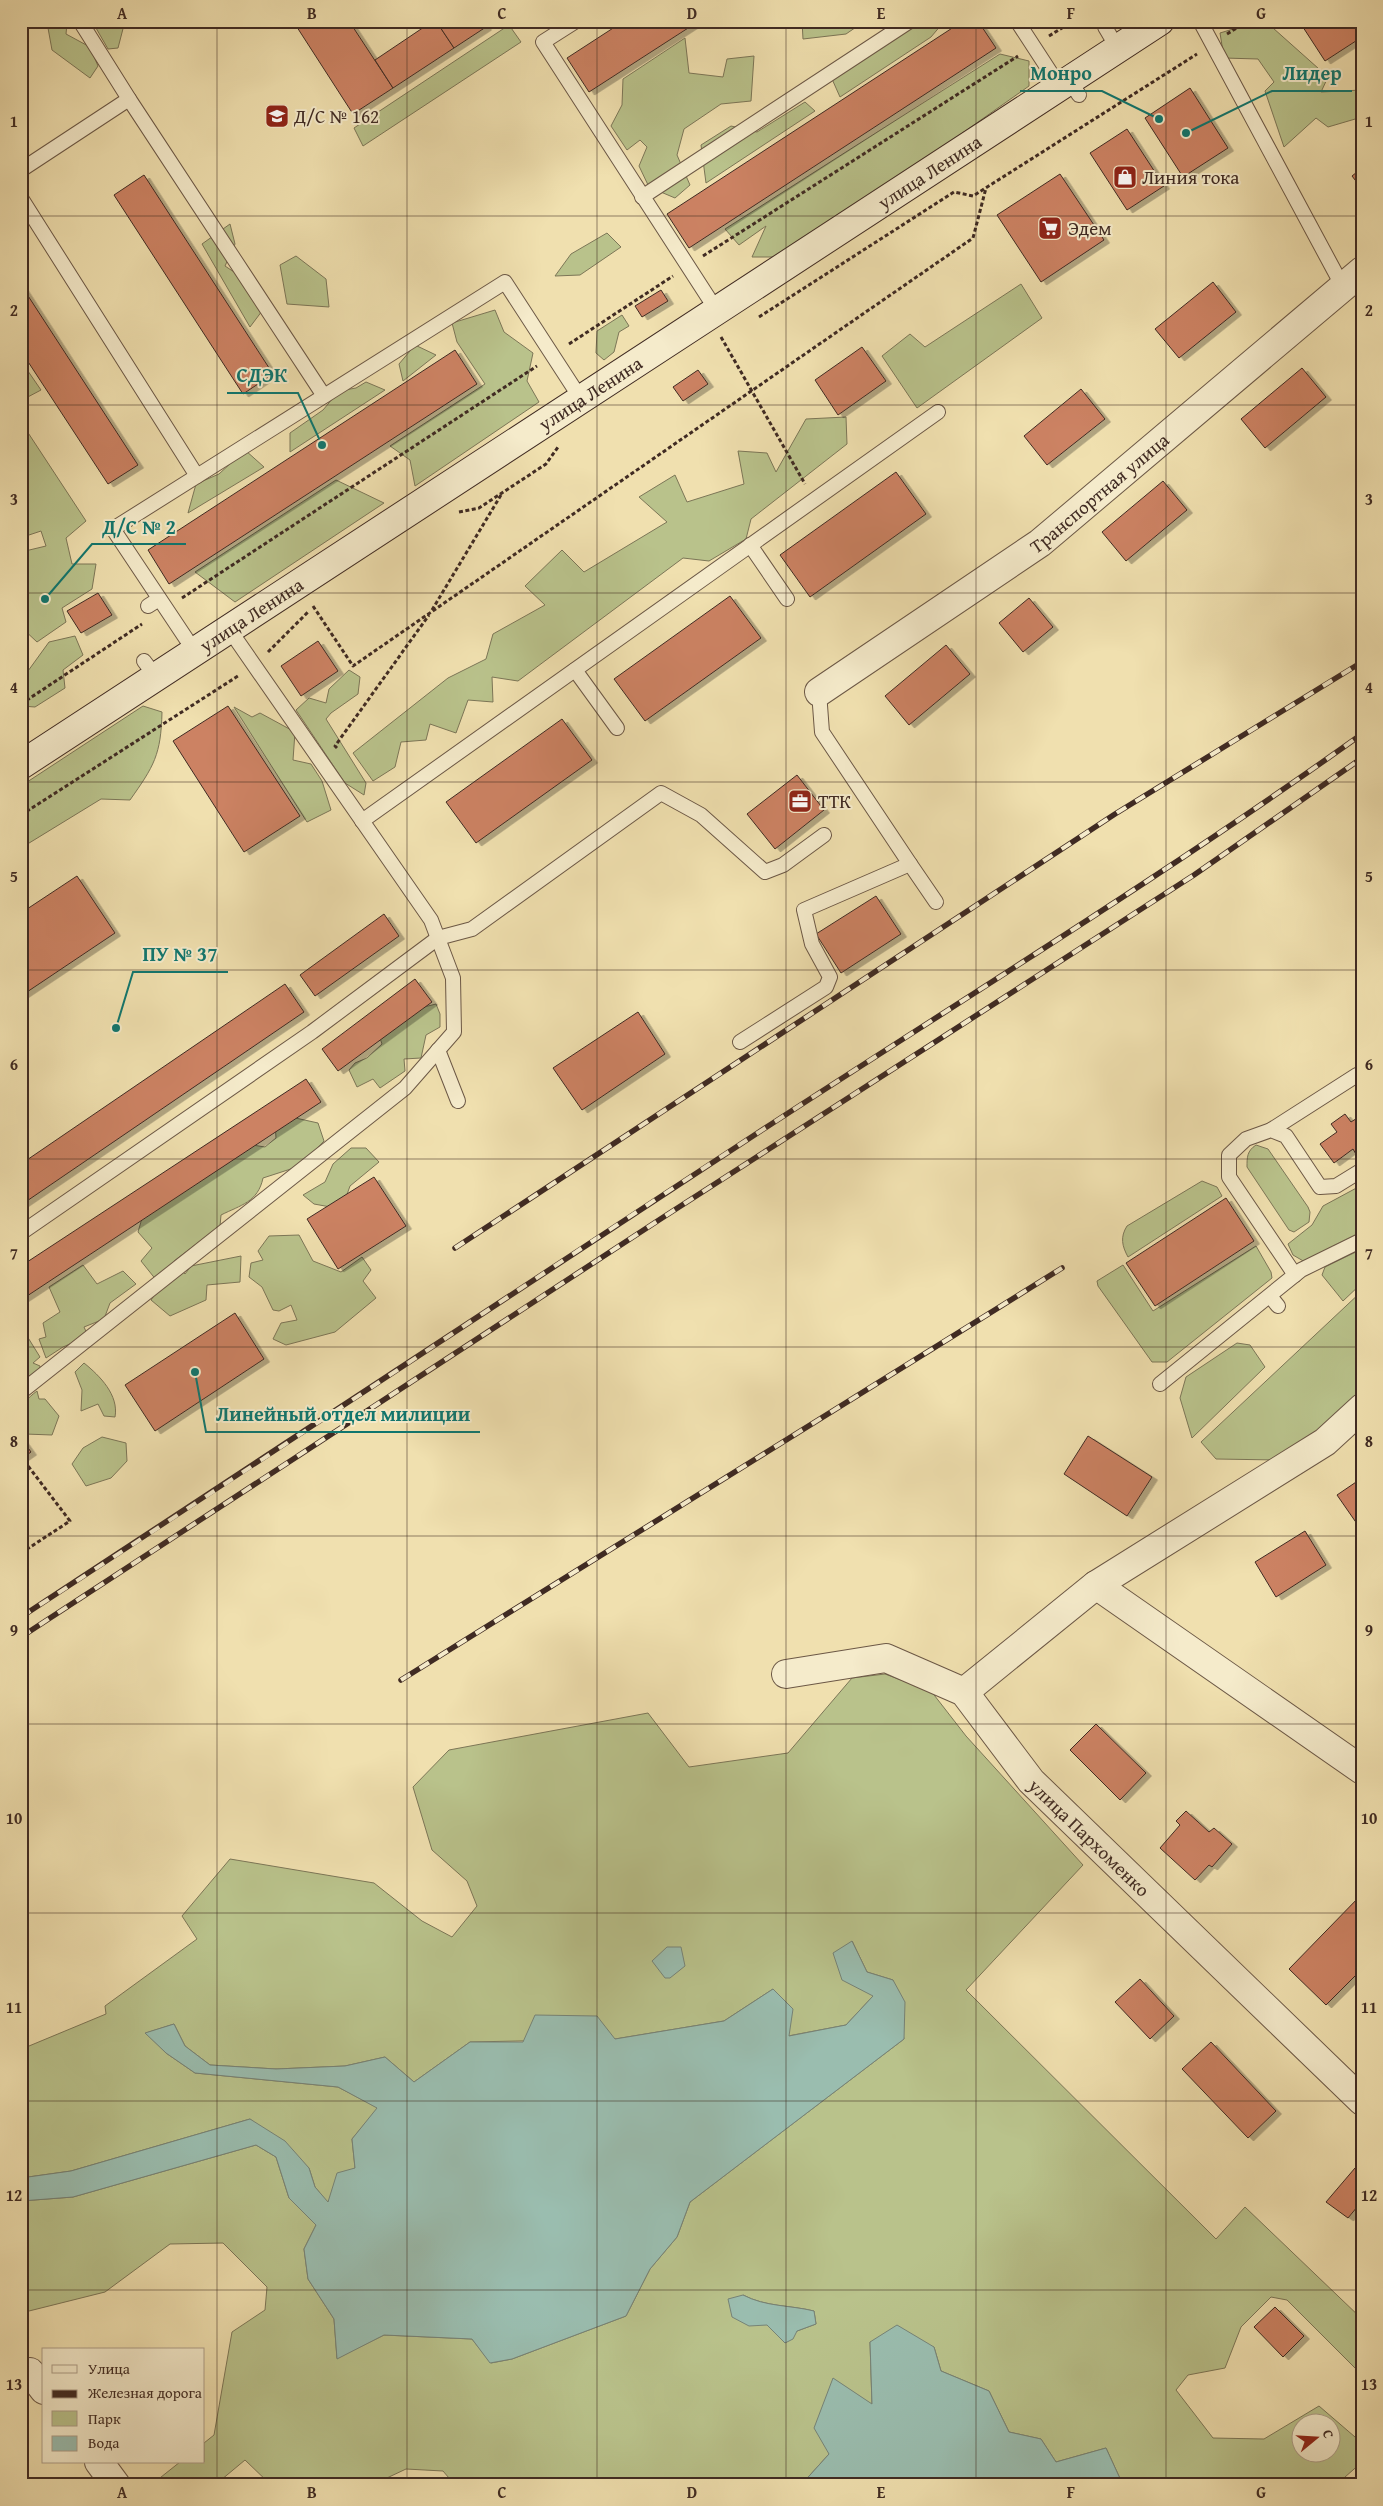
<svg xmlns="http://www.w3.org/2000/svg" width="1383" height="2506" font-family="'Gentium Book Plus',serif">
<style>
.green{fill:#b9c28b;stroke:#7c7657;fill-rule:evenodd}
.water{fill:#9abdaf;stroke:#768377}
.building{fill:#cc8264;stroke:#402b23;filter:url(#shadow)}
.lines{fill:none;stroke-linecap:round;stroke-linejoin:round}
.lane-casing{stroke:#6c5846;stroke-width:16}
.street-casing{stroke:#6c5846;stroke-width:30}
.secondary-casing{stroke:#402b23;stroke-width:30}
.path{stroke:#402b23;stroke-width:3;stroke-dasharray:4 2.5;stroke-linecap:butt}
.lane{stroke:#f5ebcb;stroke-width:14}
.street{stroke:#f5ebcb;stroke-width:28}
.secondary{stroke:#f5ebcb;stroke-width:28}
.rail-casing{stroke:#402b23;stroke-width:5.5}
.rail{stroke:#f5ebcb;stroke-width:4;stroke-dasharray:11;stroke-linecap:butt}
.grid{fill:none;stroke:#402b23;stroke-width:1;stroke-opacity:0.55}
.labels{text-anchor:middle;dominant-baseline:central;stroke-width:4;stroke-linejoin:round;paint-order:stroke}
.poi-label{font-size:19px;fill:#402b23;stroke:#f5ebcb;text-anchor:start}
.street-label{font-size:19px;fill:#402b23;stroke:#f5ebcb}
.leader{fill:none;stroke:#0f766e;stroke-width:2}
.callout-dot{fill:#0f766e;stroke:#f5ebcb;stroke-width:2}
.callout-label{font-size:20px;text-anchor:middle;font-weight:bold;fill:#0f766e;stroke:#f5ebcb;stroke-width:4;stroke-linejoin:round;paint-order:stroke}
.neatline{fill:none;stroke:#402b23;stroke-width:2}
.grid-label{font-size:16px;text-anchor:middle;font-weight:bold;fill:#402b23}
</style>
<defs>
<filter id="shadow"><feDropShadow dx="5.5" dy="3" stdDeviation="0" flood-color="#0004"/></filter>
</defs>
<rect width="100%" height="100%" fill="#f0e0af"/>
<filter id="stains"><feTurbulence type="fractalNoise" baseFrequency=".004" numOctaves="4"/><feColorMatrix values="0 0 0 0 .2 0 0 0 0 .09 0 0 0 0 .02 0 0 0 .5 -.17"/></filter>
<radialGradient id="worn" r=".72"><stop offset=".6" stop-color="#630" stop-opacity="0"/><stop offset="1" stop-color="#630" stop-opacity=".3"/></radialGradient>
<g class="green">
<polygon points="39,21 63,21 67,23 66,34 90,47 98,66 90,78 52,50 48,28"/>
<polygon points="92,21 125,21 118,48 108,49"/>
<polygon points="802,21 865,21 846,34 803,39"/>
<polygon points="922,21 940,21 942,24 931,37 840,97 832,79"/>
<polygon points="1256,22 1273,28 1328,77 1321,92 1362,90 1362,117 1328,127 1316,118 1284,147 1265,91 1274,82 1258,59 1224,58 1220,33"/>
<polygon points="509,25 521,42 363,146 354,128"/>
<polygon points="685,38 689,73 723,77 727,59 754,56 751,101 721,104 684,129 677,155 690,185 675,198 649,187 639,166 647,147 640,140 627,150 611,126 622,105 623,79"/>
<polygon points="1000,54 1029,61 1029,86 787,257 752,257 766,226 739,245 725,229"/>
<polygon points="805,102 815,111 706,183 701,145 731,126 757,132"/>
<polygon points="230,224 235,244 225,266 258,288 265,307 250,327 202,244"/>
<polygon points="607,233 621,247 580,275 555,276 571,254"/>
<polygon points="296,256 326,279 329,307 287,304 280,265"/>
<polygon points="1021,284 1042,318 917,408 882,356 910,334 925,347"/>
<polygon points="495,310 504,332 533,353 527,381 539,402 415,486 410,460 390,446 485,384 457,342 452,323"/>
<polygon points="622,315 629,326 619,332 614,352 604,360 596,353 597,331"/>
<polygon points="415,345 436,355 403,381 399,364"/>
<polygon points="21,361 41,390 24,399 21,399"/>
<polygon points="366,382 385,390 290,452 290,433 323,410 339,391 356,388"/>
<polygon points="846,417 847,444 751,519 746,539 709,561 683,558 518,681 492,677 493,702 468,700 456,733 430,724 426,740 401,742 395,767 373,781 353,753 448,678 486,659 493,634 545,605 525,586 562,550 584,572 667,522 639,497 675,475 687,502 744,484 738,451 767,453 776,472 806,419"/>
<polygon points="21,422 86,521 66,538 72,564 96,564 92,589 62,608 66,622 37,642 21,627 21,552 46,546 41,531 29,535 21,531"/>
<polygon points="245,450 264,467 188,513 196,484 219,474"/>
<polygon points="336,480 384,503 235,602 195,572"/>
<polygon points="75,636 83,655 63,670 65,688 35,707 21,706 21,672 28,671 49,642"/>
<polygon points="349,670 360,677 358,694 331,713 326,719 366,783 364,795 345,783 296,710 309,698 326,703 329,689"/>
<path d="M143 706 162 712C161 755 154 766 130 800L101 799 21 848V786Z"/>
<polygon points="234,707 252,717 260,713 295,732 293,760 311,764 322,781 331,810 307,822"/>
<polygon points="436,1004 440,1014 440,1027 426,1035 421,1058 404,1059 405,1071 380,1088 373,1079 357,1087 349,1070 355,1063 367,1058 382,1044 379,1035 420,1008"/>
<path d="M291 1117 318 1123 324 1141 300 1166 263 1178C258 1202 241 1205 221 1215L220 1226 174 1261 185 1274 191 1266 241 1256 240 1282 207 1285 206 1300 170 1316 151 1300 161 1286 141 1261 152 1248 138 1232 145 1208 246 1144 265 1147 276 1138 275 1121Z"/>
<path d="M1256 1145 1268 1149 1308 1207 1310 1212 1309 1222 1294 1232 1289 1230 1247 1167C1247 1157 1247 1151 1256 1145Z"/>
<polygon points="351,1148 366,1148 379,1162 350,1186 345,1200 336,1208 314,1204 303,1195 325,1182 333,1164"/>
<path d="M1202 1181 1217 1187 1222 1196 1128 1257C1122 1246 1120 1237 1127 1226Z"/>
<polygon points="1362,1185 1362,1235 1305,1262 1293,1255 1288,1244 1312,1225 1323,1206"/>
<polygon points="299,1235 313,1261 341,1272 362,1257 371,1270 363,1281 376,1298 335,1332 286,1345 273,1339 281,1323 297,1320 291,1305 279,1311 273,1310 262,1287 249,1277 251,1263 263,1260 258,1251 269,1236"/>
<polygon points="1256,1246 1271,1272 1272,1278 1167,1362 1152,1362 1098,1286 1097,1281 1123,1265 1153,1311"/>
<polygon points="1362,1249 1362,1283 1343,1301 1322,1275 1325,1267"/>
<polygon points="83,1265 97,1284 123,1271 136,1284 110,1303 104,1319 84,1327 88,1336 63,1347 46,1358 39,1339 46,1337 43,1323 60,1312 49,1287"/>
<polygon points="1362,1291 1362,1386 1342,1415 1277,1460 1216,1459 1201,1442"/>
<polygon points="27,1336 40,1357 33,1363 40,1366 40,1381 21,1388 21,1338"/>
<polygon points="1237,1343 1250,1345 1265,1367 1192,1438 1180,1398 1186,1377"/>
<path d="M84 1363C100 1376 119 1395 115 1417L104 1416 98 1404 81 1411 82 1390 75 1372Z"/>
<path d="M37 1391 39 1399H45L59 1416 52 1435 25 1434C20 1413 18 1405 37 1391Z"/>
<polygon points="102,1437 126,1443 127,1461 111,1478 86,1486 72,1464 83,1448"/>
<path d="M885 1674 931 1691 966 1736 1083 1865 966 1990 1216 2239 1245 2207 1362 2319V2375L1287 2300 1271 2297 1241 2327 1225 2368 1188 2375 1176 2390 1213 2438 1264 2439 1319 2406 1362 2443V2462L1336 2485H1123L1106 2448 1056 2462 1041 2439 1009 2432 989 2391 941 2371 934 2347 870 2342 872 2405 833 2379 829 2454 801 2485H455L443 2471 406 2469 372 2485H271L245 2460 215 2485H151L180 2462H204V2443L214 2435 232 2332 265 2310 267 2287 223 2243 170 2244 105 2292 21 2313V2201L73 2197 256 2145 276 2157 289 2198 316 2225 304 2249 308 2279 334 2319 337 2358 384 2335 472 2339 491 2363 512 2359 626 2316 650 2269 677 2237 690 2202 904 2039 893 1980 867 1972 852 1941 874 1995 846 2025 788 2036 773 1989 724 2021 615 2039 470 2042 414 2082 385 2057 345 2066 276 2069 210 2065 185 2046 174 2024 146 2033 166 2053 195 2073 338 2087 378 2108 352 2139 355 2168 328 2203 315 2187 309 2168 250 2119 71 2171 21 2178V2055L29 2046 106 2014 105 2006 197 1939 182 1916 230 1859 374 1883 422 1921 452 1937 477 1906 467 1881 432 1850 413 1787 449 1750 648 1713 689 1767 788 1753 852 1678ZM743 2295C766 2307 789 2305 814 2311L816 2324 797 2331 785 2343ZM1300 2424H1330V2454H1300Z"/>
</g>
<g class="water">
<polygon points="852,1941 867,1972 893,1980 905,2002 904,2039 690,2202 677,2237 650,2269 626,2316 512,2359 490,2363 472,2339 384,2335 337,2359 334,2319 308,2279 304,2249 316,2225 289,2198 276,2157 256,2145 73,2197 21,2201 21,2178 71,2171 250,2119 285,2141 309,2168 315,2187 328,2202 337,2173 355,2168 352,2139 377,2108 338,2087 195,2073 166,2053 145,2033 174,2024 185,2046 210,2065 276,2069 345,2066 385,2057 414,2082 470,2042 523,2042 535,2015 597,2016 615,2039 724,2021 773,1989 793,2009 789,2036 846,2025 873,1996 842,1980 833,1953"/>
<polygon points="667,1947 681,1947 685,1966 670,1978 665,1978 652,1961"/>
<path d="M743 2295C766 2307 790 2305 814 2311L816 2324 797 2331 793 2339 785 2343 767 2325 749 2326 732 2317 728 2299Z"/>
<polygon points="897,2325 934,2347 941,2371 989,2391 1009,2432 1041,2439 1056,2462 1106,2448 1123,2485 801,2485 829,2454 814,2428 833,2378 872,2404 870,2342"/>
</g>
<g class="building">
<polygon points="293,21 349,21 393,88 353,114"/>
<polygon points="433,21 436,21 454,48 393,88 375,60"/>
<polygon points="436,21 482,21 486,27 454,48"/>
<polygon points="624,21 699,21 589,92 567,58"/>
<polygon points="963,21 978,21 996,48 689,248 667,214"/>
<polygon points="1299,21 1362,21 1362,37 1325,61"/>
<polygon points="1190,88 1228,148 1183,177 1145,118"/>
<polygon points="1127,129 1164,186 1127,210 1090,153"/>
<polygon points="1362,168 1362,189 1352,176"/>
<polygon points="1060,174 1104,240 1041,282 997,215"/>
<polygon points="144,175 273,374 243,394 114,195"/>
<polygon points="1213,282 1236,312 1179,358 1155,329"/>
<polygon points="21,285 138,465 108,484 21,351"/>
<polygon points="661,290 668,301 642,317 635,306"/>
<polygon points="862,347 886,381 838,415 815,380"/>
<polygon points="455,350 477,384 169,584 148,550"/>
<polygon points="1302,368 1326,397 1265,448 1241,419"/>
<polygon points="698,370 708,384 683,401 673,387"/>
<polygon points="1081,389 1105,419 1047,465 1024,436"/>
<polygon points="896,472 926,514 810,597 780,555"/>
<polygon points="1163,481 1187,510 1126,561 1102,532"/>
<polygon points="98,593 112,615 81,633 67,611"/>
<polygon points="730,596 761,638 645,721 614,679"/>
<polygon points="1029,598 1053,627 1023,652 999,623"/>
<polygon points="318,641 338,671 301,696 281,666"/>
<polygon points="946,645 970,674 909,725 885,696"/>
<polygon points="228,706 300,816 244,852 173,741"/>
<polygon points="562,719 592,760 476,843 446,802"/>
<polygon points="797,775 824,810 775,849 747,814"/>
<polygon points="77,876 115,933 21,996 21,913"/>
<polygon points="876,896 901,934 841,973 816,934"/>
<polygon points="384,914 399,936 315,996 300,975"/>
<polygon points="415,979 432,1002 338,1071 322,1049"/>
<polygon points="285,984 304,1012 21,1205 21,1164"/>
<polygon points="638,1012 665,1054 582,1110 553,1068"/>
<polygon points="306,1079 321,1102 21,1300 21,1266"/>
<polygon points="1345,1114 1351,1122 1362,1115 1362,1152 1357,1156 1353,1149 1334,1163 1320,1144 1337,1132 1331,1124"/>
<polygon points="374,1177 406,1226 338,1269 307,1219"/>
<polygon points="1226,1198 1254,1241 1155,1306 1126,1263"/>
<polygon points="235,1313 264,1359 155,1431 125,1385"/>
<polygon points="1088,1436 1152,1477 1127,1516 1064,1474"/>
<polygon points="21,1438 31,1452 21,1459"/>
<polygon points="1362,1478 1362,1531 1337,1495"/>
<polygon points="1305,1531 1326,1565 1276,1597 1255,1562"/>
<polygon points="1096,1724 1146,1773 1120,1800 1070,1750"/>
<polygon points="1186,1811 1209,1832 1214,1828 1232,1844 1212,1867 1209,1865 1195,1880 1160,1848 1180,1825 1176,1821"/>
<polygon points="1362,1894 1362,1969 1326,2005 1289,1969"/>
<polygon points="1140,1979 1174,2016 1150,2039 1115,2002"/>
<polygon points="1211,2042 1276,2111 1248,2138 1182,2069"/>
<polygon points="1355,2168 1362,2175 1362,2201 1348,2218 1326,2202"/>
<polygon points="1275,2307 1304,2336 1283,2357 1254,2327"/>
</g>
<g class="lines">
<g class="lane-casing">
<g id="lane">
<polyline points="576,21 543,42 717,311"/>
<polyline points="1017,21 1060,87"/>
<polyline points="1200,21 1343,287"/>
<polyline points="1105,27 1118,49"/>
<polyline points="1069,80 1079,95"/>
<polyline points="129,99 324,396"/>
<polyline points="21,170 129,99 80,21"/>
<polyline points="642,197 910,21"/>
<polyline points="21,198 197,476"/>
<polyline points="750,545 787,599"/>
<polyline points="148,606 159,599"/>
<polyline points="195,652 113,529 505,282 581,399"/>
<polyline points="144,661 156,677"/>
<polyline points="575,670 617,728"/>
<polyline points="362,821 938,412"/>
<polyline points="910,864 936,902"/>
<polyline points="740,1042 826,987 830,977 812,944 804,910 910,864 822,732 819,692"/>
<polyline points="438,1050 458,1101"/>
<polyline points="1271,1130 1357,1075"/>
<polyline points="21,1233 312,1032 438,938 472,929 661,793 701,815 765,872 783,865 824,835"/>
<polyline points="1295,1275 1229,1177 1229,1155 1246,1139 1271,1130 1286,1136 1320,1187 1336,1186 1362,1170"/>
<polyline points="1270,1296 1278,1306"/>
<polyline points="1160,1384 1301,1270 1362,1240"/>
<polyline points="21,1392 405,1088 454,1032 453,978 431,920 229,629"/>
</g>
</g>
<g class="street-casing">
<g id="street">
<path id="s1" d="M819 692 1040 543 1362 271"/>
<polyline points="1096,1585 1362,1770"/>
<path id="s2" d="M786 1674 886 1658 964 1692 1031 1781 1362 2101"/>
<polyline points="964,1692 1096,1585 1325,1442 1362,1408"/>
<polyline points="21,2375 30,2372 44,2390"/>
<polyline points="99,2462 116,2485"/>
</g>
</g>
<g class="secondary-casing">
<g id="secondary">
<path id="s3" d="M21 765 1160 21"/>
</g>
</g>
<g class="path">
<polyline points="1227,34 1248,21"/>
<polyline points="1049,36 1073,21"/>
<polyline points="703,256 1018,56"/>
<polyline points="759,317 954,192 973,196 1197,54"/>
<polyline points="721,337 805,484"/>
<polyline points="569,344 673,276"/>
<polyline points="459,512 479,508 546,464 558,447"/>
<polyline points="182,598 537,366"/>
<polyline points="313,606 353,666 973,238 986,188"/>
<polyline points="432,610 501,495"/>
<polyline points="268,652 308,612"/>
<polyline points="21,704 142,624"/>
<polyline points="337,748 335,746 429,615"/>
<polyline points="21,815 238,676"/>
<polyline points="21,1553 70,1521 22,1458"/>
<polyline points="1353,2485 1362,2477"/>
</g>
<use href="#lane" class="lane"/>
<use href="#street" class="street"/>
<use href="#secondary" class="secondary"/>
<g class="rail-casing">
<g id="rail">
<polyline points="455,1248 1115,814 1362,662"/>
<path d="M21 1617C267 1458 510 1294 756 1134 958 1002 1165 875 1362 734"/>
<polyline points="21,1637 662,1218 1194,875 1362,758"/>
<polyline points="401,1680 1062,1268"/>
</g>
</g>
<use href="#rail" class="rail"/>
</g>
<path class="grid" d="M217 21V2485M407 21V2485M597 21V2485M786 21V2485M976 21V2485M1166 21V2485M21 216H1362M21 405H1362M21 593H1362M21 782H1362M21 970H1362M21 1159H1362M21 1347H1362M21 1536H1362M21 1724H1362M21 1913H1362M21 2101H1362M21 2290H1362"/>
<defs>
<g id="school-square" transform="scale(1.25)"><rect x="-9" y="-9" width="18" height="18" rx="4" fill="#8f2418" stroke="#f5ebcb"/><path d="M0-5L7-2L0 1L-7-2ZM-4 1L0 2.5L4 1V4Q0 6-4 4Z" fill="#fff"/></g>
<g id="shop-square" transform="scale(1.25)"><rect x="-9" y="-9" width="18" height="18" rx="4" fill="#8f2418" stroke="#f5ebcb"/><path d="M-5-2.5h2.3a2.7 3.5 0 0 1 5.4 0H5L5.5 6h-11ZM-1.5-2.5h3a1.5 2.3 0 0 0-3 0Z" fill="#fff"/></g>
<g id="supermarket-square" transform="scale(1.25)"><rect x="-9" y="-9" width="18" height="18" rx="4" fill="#8f2418" stroke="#f5ebcb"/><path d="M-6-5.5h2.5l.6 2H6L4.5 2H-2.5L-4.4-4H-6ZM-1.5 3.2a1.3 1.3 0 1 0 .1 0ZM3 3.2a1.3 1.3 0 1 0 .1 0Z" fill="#fff"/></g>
<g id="office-square" transform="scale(1.25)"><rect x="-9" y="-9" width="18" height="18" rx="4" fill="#8f2418" stroke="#f5ebcb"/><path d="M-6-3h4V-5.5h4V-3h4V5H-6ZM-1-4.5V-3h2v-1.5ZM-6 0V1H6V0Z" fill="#fff"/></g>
</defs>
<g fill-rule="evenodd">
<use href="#school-square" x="277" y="116"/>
<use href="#shop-square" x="1125" y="177"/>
<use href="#supermarket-square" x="1050" y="228"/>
<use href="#office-square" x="800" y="801"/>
</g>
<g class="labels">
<g class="poi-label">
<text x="294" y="116">Д/С № 162</text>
<text x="1142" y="177">Линия тока</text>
<text x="1068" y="228">Эдем</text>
<text x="818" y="801">ТТК</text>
</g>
<g class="street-label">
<text stroke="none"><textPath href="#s3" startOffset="1085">улица Ленина</textPath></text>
<text stroke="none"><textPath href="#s3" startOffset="680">улица Ленина</textPath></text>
<text stroke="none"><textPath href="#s1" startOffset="344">Транспортная улица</textPath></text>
<text stroke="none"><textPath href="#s3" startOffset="275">улица Ленина</textPath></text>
<text stroke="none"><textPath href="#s2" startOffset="379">улица Пархоменко</textPath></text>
</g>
</g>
<path class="leader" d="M1159 119L1102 91H1020M1186 133L1272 91H1352M322 445L298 393H227M45 599L92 544H186M116 1028L133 972H228M195 1372L206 1432H480"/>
<g class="callout-dot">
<circle cx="1159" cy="119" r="5"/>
<circle cx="1186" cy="133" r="5"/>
<circle cx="322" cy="445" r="5"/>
<circle cx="45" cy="599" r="5"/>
<circle cx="116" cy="1028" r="5"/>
<circle cx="195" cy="1372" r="5"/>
</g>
<g class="callout-label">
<text x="1061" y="80">Монро</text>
<text x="1312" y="80">Лидер</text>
<text x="262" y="382">СДЭК</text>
<text x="139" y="534">Д/С № 2</text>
<text x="180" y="961">ПУ № 37</text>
<text x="343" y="1421">Линейный отдел милиции</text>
</g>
<rect width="1383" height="2506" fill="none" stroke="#f0e0af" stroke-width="55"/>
<rect x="42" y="2348" width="162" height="115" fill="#f5ebcb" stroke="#ad9e88"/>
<rect x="52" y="2365" width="25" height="8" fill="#f5ebcb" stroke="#ad9e88"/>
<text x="88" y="2374" font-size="15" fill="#402b23">Улица</text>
<rect x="52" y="2390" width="25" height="8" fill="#402b23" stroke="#ad9e88"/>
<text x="88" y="2398" font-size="15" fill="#402b23">Железная дорога</text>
<rect x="52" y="2411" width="25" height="15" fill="#b9c28b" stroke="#ad9e88"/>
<text x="88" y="2424" font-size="15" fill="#402b23">Парк</text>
<rect x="52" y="2436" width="25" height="15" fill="#9abdaf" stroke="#ad9e88"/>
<text x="88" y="2448" font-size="15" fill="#402b23">Вода</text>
<g transform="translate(1316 2438) rotate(72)"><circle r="24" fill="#f5ebcb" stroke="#ad9e88"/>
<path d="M0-4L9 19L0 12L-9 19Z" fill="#8f2418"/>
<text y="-8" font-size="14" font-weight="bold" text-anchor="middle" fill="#402b23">С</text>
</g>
<rect x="28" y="28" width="1328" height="2450" class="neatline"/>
<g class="grid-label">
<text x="122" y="19">A</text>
<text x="312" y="19">B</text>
<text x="502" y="19">C</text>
<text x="692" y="19">D</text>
<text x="881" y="19">E</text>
<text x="1071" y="19">F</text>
<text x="1261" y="19">G</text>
<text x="14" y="127">1</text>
<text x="1369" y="127">1</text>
<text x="14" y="316">2</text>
<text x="1369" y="316">2</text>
<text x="14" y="505">3</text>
<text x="1369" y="505">3</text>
<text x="14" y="693">4</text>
<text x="1369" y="693">4</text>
<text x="14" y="882">5</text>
<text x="1369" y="882">5</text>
<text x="14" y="1070">6</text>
<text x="1369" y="1070">6</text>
<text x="14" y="1259">7</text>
<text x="1369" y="1259">7</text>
<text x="14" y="1447">8</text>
<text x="1369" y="1447">8</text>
<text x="14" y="1636">9</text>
<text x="1369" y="1636">9</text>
<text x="14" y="1824">10</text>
<text x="1369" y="1824">10</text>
<text x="14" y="2013">11</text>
<text x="1369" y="2013">11</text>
<text x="14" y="2201">12</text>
<text x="1369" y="2201">12</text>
<text x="14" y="2390">13</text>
<text x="1369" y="2390">13</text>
<text x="122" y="2498">A</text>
<text x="312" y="2498">B</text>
<text x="502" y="2498">C</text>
<text x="692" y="2498">D</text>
<text x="881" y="2498">E</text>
<text x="1071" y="2498">F</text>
<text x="1261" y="2498">G</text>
</g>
<rect width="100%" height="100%" filter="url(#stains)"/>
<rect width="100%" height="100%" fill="url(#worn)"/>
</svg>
